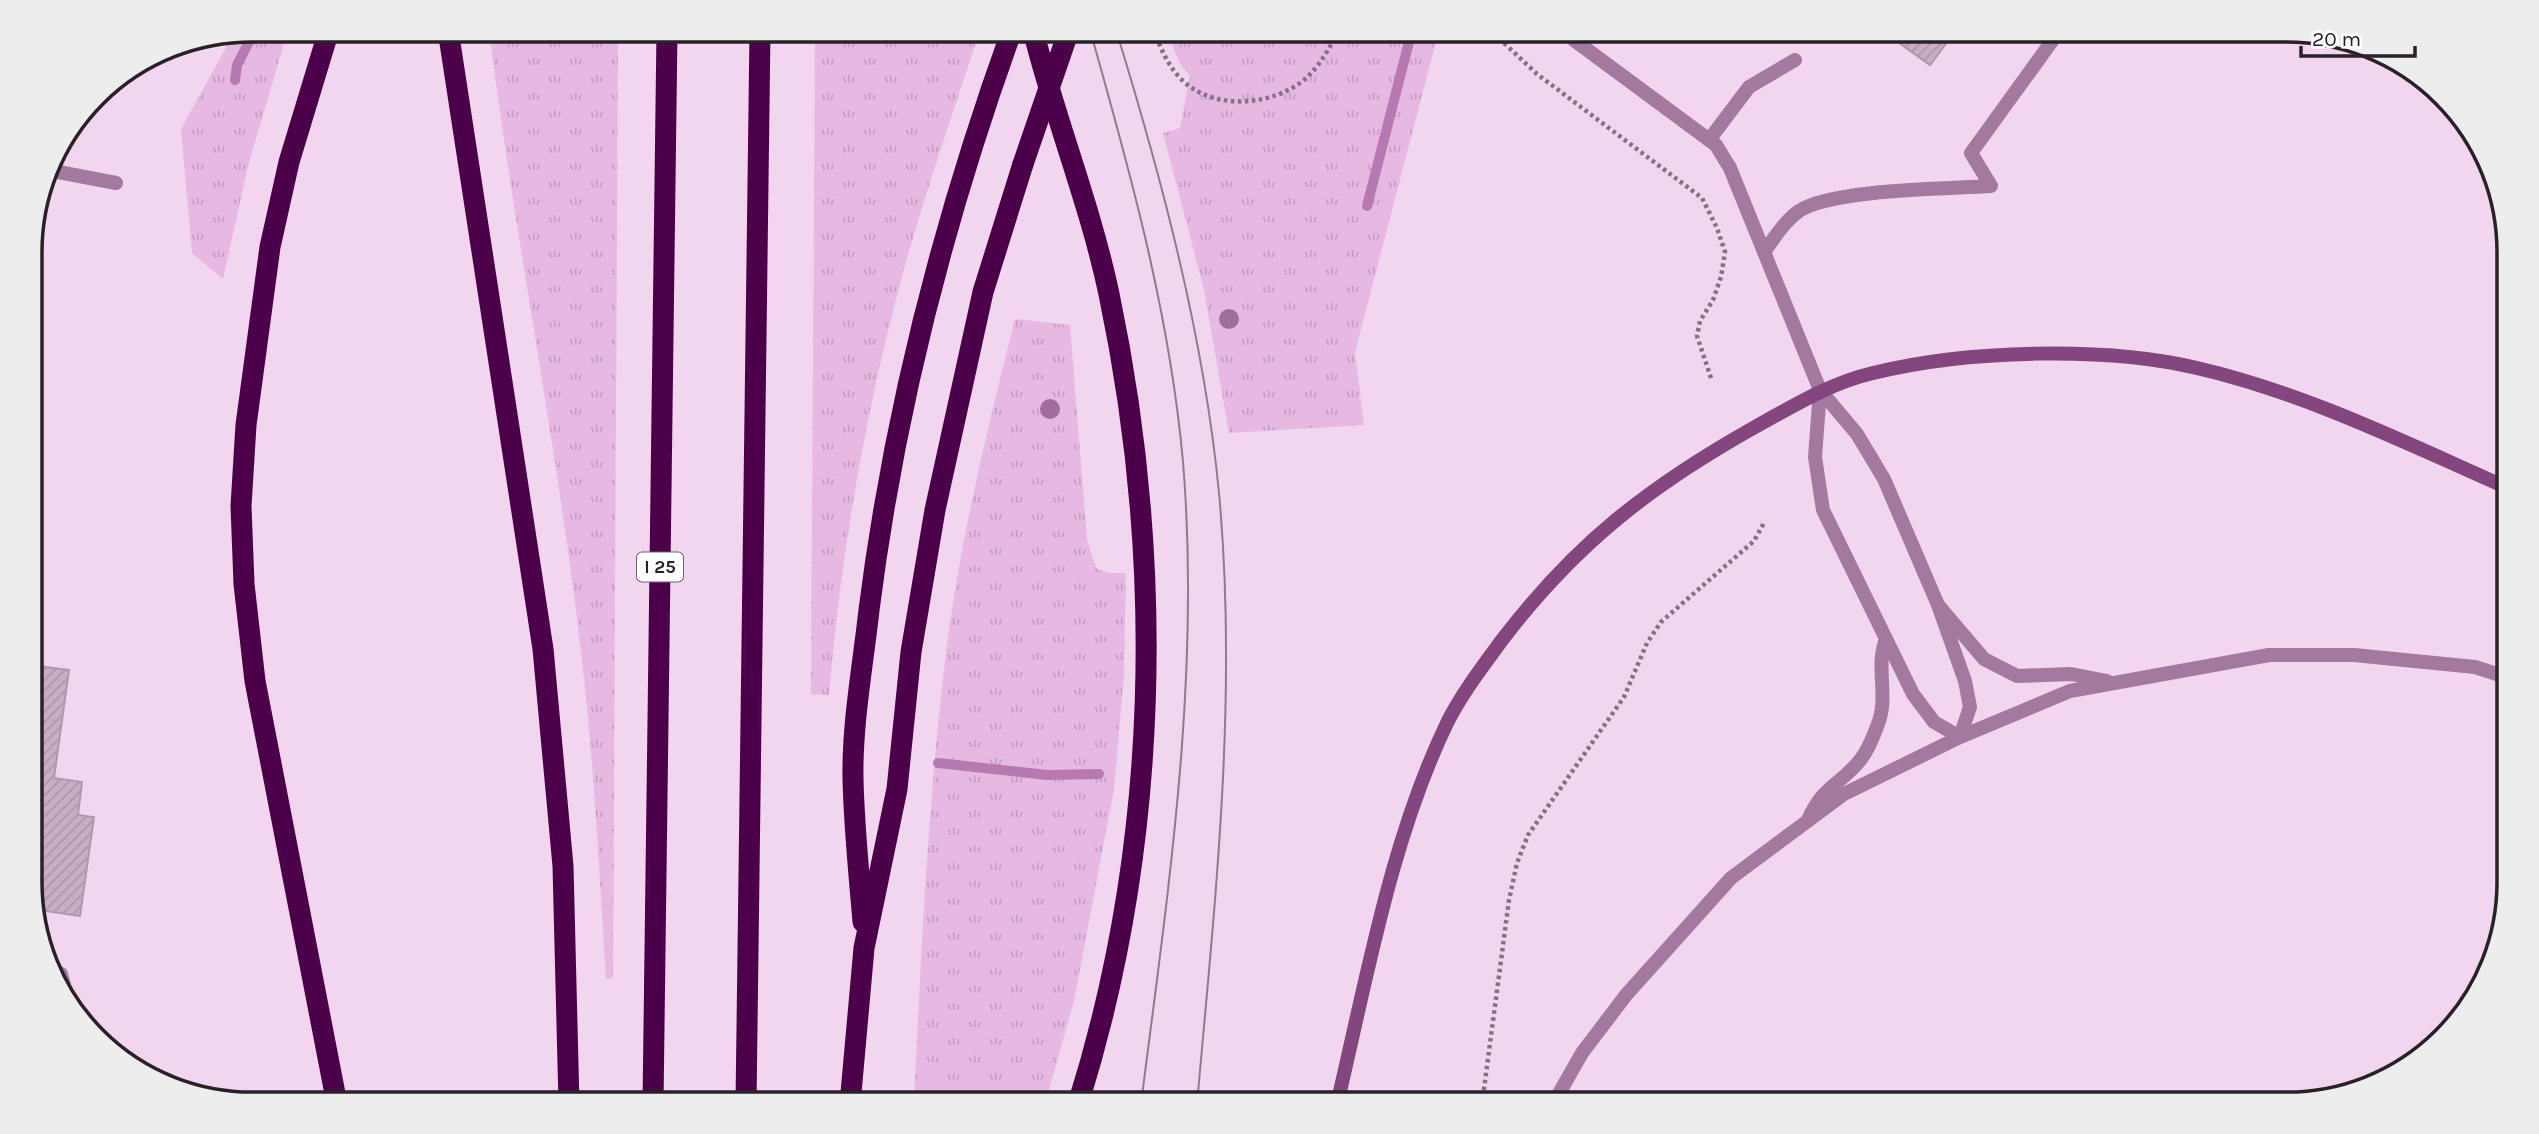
<svg xmlns="http://www.w3.org/2000/svg" width="2539" height="1134" font-family="Karla,sans-serif">
<style>
.grass{fill:url(#grass-tufts)}
.lines{fill:none;stroke-linecap:round;stroke-linejoin:round}
.stream{stroke:#b679b0;stroke-width:10}
.building{fill:url(#building-hatch);stroke:#b197ad;stroke-width:2}
.path{stroke:#847282;stroke-width:4.5;stroke-dasharray:3.5 3.5;stroke-linecap:butt}
.lane{stroke:#a3799f;stroke-width:14}
.street{stroke:#a3799f;stroke-width:14}
.secondary{stroke:#83467e;stroke-width:14}
.highway{stroke:#4c004a;stroke-width:21}
.tram{stroke:#8e7b8b;stroke-width:2}
.highway-bridge{stroke:#4c004a;stroke-width:21}
.tree{fill:#a16c9e}
.labels{text-anchor:middle;dominant-baseline:central;stroke-width:6;stroke-linejoin:round;paint-order:stroke}
.shield{fill:#fff;stroke:#6a6368;stroke-width:2}
.shield-label{font-size:18px;font-weight:bold;fill:#2a2028}
.rim{fill:none;stroke:#2a2028;stroke-width:3.5}
</style>
<defs>
<pattern id="grass-tufts" width="24" height="20" patternUnits="userSpaceOnUse" patternTransform="scale(1.75)"><rect width="24" height="20" fill="#e7b8e2"/><path d="M3 7l-1-3M5 7V3M7 7l1-3M15 17l-1-3M17 17v-4M19 17l1-3" fill="none" stroke="#c69ec2"/></pattern>
<pattern id="building-hatch" width="6" height="6" patternUnits="userSpaceOnUse" patternTransform="scale(1.75)"><rect width="6" height="6" fill="#c8aec5"/><path d="M-1 1l2-2M0 6l6-6M5 7l2-2" fill="none" stroke="#ac95a9"/></pattern>
</defs>
<rect width="100%" height="100%" fill="#f2d6ef"/>
<g class="grass">
<polygon points="252,30 288,30 248,166 223,279 192,253 181,129 234,33"/>
<path d="M489 30H618L613 978 606 979C599 870 594 760 581 652 557 444 515 238 489 30Z"/>
<path d="M815 30H980C955 107 928 184 906 262 867 403 841 550 829 695L811 694Z"/>
<polygon points="1166,30 1439,30 1355,352 1364,425 1229,433 1204,290 1163,133 1180,128 1190,76 1180,64"/>
<path d="M1015 319 1070 325 1087 540 1096 568 1107 573H1126L1124 675 1114 789 1074 1001 1045 1104H914C921 951 928 797 947 645 961 535 988 427 1015 319Z"/>
</g>
<g class="lines">
<g class="stream">
<polyline points="235,80 237,65 255,30"/>
<polyline points="1367,206 1412,30"/>
<polyline points="938,763 1047,775 1099,774"/>
</g>
</g>
<g class="building">
<polygon points="1881,30 1956,30 1930,65"/>
<polygon points="31,665 69,670 54,778 82,782 78,815 94,817 80,916 32,909"/>
</g>
<g class="lines">
<g class="path">
<path d="M1154 30C1160 47 1167 64 1180 78 1211 111 1272 107 1305 79 1320 66 1330 47 1339 30"/>
<polyline points="1499,30 1504,43 1537,74 1702,198 1717,228 1725,252 1721,277 1713,300 1700,321 1697,336 1712,381"/>
<polyline points="1482,1104 1509,900 1517,863 1528,835 1624,697 1647,643 1661,622 1754,541 1765,521"/>
</g>
<g class="lane">
<polyline points="1565,30 1574,40 1716,145 1730,168 1820,390 1857,434 1884,479 1938,605 1965,681 1970,707 1960,737 1934,722 1913,694 1823,510 1815,457 1820,390"/>
<polyline points="1709,140 1749,87 1795,60"/>
<polyline points="48,170 116,183"/>
<path d="M1764 252C1774 238 1785 221 1799 211 1832 189 1947 189 1991 186L1971 153 2060 30"/>
<polyline points="58,974 61,974 68,1000"/>
</g>
<g class="street">
<polyline points="1938,605 1984,659 2017,676 2071,674 2107,681"/>
<path d="M1808 820C1824 784 1841 785 1861 759 1868 750 1874 735 1878 724 1889 696 1875 667 1886 639"/>
<polyline points="1553,1104 1582,1053 1626,995 1731,878 1844,794 1960,737 2070,691 2269,655 2354,655 2475,667 2509,678"/>
</g>
<path class="secondary" d="M1337 1104C1367 978 1391 838 1448 721 1463 692 1483 666 1502 640 1576 543 1650 486 1755 427 1793 406 1830 383 1873 373 1965 350 2105 346 2197 368 2305 393 2406 443 2508 488"/>
<g class="highway">
<polyline points="329,30 289,162 270,247 246,425 241,506 244,584 255,681 337,1104"/>
<polyline points="448,30 543,649 563,866 569,1104"/>
<path d="M1033 30C1055 119 1090 204 1109 294 1165 561 1160 843 1078 1104"/>
<path d="M863 922C859 874 854 826 853 779 852 723 863 665 869 610 894 412 944 218 1012 30"/>
<polyline points="653,1104 667,30"/>
<polyline points="746,1104 760,30"/>
<polyline points="850,1104 864,948 897,789 911,652 935,510 983,292 1023,164"/>
</g>
<g class="tram">
<path d="M1090 30C1130 171 1170 315 1183 462 1201 677 1168 891 1141 1104"/>
<path d="M1116 30C1162 179 1204 337 1219 493 1238 697 1215 901 1197 1104"/>
</g>
<polyline class="highway-bridge" points="1023,164 1069,30"/>
</g>
<g class="tree">
<circle cx="1229" cy="319" r="10"/>
<circle cx="1050" cy="409" r="10"/>
</g>
<g class="labels">
<rect class="shield" x="637" y="552.5" width="46" height="29" rx="5"/>
<g class="shield-label">
<text x="660" y="567">I 25</text>
</g>
</g>
<path d="M0 0H2539V1134H0ZM252 42H2287A210 210 0 0 1 2497 252V882A210 210 0 0 1 2287 1092H252A210 210 0 0 1 42 882V252A210 210 0 0 1 252 42Z" fill="#eeedee" fill-rule="evenodd"/>
<path class="rim" d="M252 42H2287A210 210 0 0 1 2497 252V882A210 210 0 0 1 2287 1092H252A210 210 0 0 1 42 882V252A210 210 0 0 1 252 42Z"/>
<path d="M2301 46v10h114v-10" fill="none" stroke="#2a2028" stroke-width="3.5"/>
<text x="2312" y="46" font-size="21" fill="#2a2028" stroke="#ffffff" stroke-width="5" paint-order="stroke">20 m</text>
</svg>
